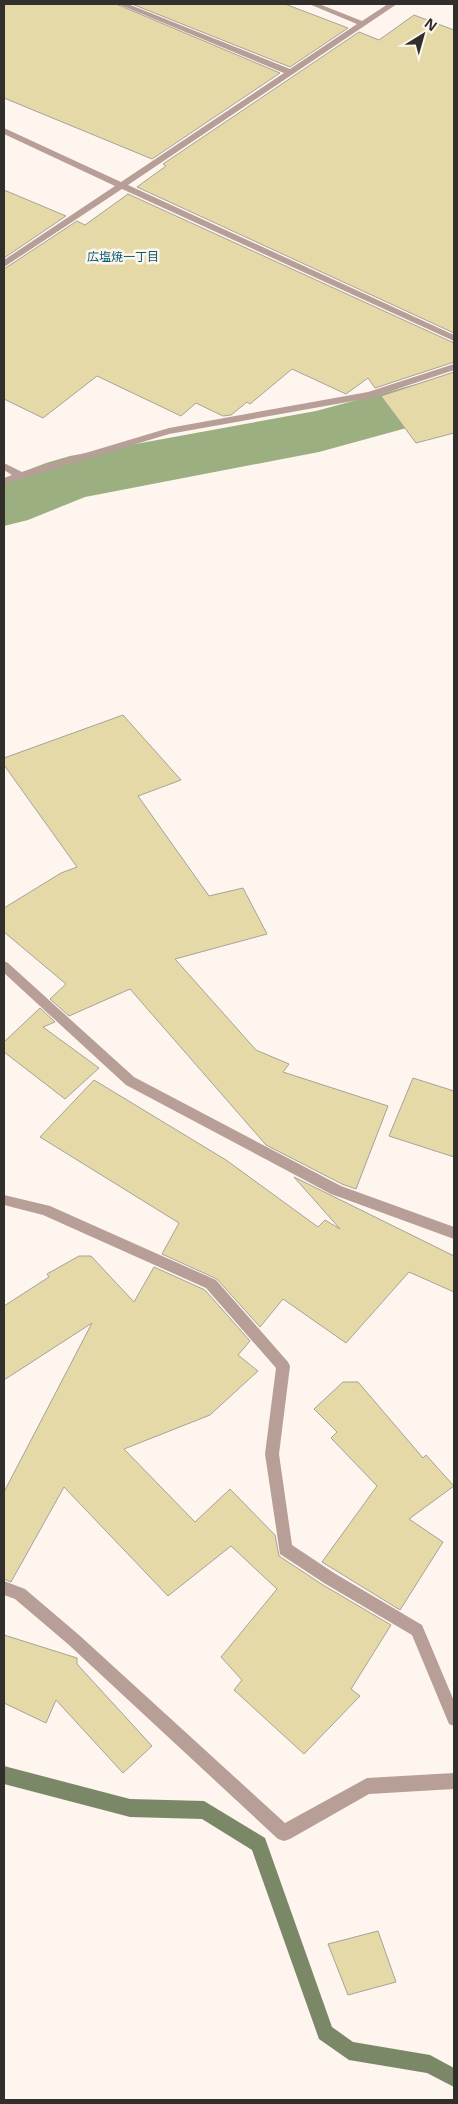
<svg xmlns="http://www.w3.org/2000/svg" width="458" height="2104" font-family="'Noto Sans','Noto Sans JP',sans-serif">
<style>
.lines{fill:none;stroke-linecap:round;stroke-linejoin:round}
.stream{fill:#7b8868;fill-rule:evenodd}
.river{fill:#9baf81;fill-rule:evenodd}
.building{fill:#e5daa7;stroke:#a5a39a}
.street{fill:#b79f98;fill-rule:evenodd}
.labels{text-anchor:middle;dominant-baseline:central;stroke-width:5;stroke-linejoin:round;paint-order:stroke}
.far-neighbourhood-label{font-size:12px;fill:#005f71;stroke:#fdf5ee}
</style>
<rect width="100%" height="100%" fill="#fdf5ee"/>
<g class="lines">
<polygon class="stream" points="4,1766 130,1799 204,1801 265,1838 332,2027 353,2042 430,2055 454,2068 454,2087 427,2073 349,2060 319,2039 252,1850 202,1819 130,1817 4,1784"/>
<polygon class="river" points="454,374 454,415 319,452 85,497 28,520 4,526 4,479 46,463 70,456 316,411"/>
</g>
<g class="building">
<polygon points="4,4 116,4 280,73 152,159 4,98"/>
<polygon points="132,4 285,4 348,28 290,67"/>
<polygon points="414,15 454,30 454,333 137,187 166,166 163,164 359,32 379,40"/>
<polygon points="4,190 66,216 4,258"/>
<polygon points="128,194 454,343 454,362 375,388 368,378 346,394 292,369 250,404 247,402 231,415 223,416 196,403 181,416 97,376 43,418 4,399 4,269 77,221 85,225"/>
<polygon points="454,372 454,433 416,443 381,396"/>
<polygon points="123,715 181,780 138,796 209,896 243,888 267,934 175,959 256,1050 289,1064 283,1072 388,1106 356,1189 342,1184 266,1145 130,989 69,1016 50,999 66,984 4,932 4,908 61,873 77,867 4,765 4,758"/>
<polygon points="40,1008 55,1022 43,1027 99,1068 65,1099 4,1052 4,1042"/>
<polygon points="413,1078 454,1091 454,1157 389,1136"/>
<polygon points="94,1080 226,1160 318,1227 325,1220 340,1229 294,1177 454,1256 454,1292 409,1272 346,1343 283,1299 260,1327 217,1279 162,1254 179,1223 40,1137"/>
<polygon points="79,1256 91,1256 134,1302 154,1267 205,1290 250,1341 238,1355 258,1371 210,1415 124,1449 195,1522 230,1489 275,1535 279,1556 323,1585 391,1625 351,1689 360,1696 304,1754 234,1690 242,1680 221,1657 277,1589 231,1546 168,1596 64,1487 11,1582 4,1579 4,1492 92,1323 4,1380 4,1306 49,1277 47,1274"/>
<polygon points="343,1382 358,1382 423,1458 426,1455 454,1486 409,1519 443,1542 400,1610 322,1562 377,1486 331,1438 337,1432 314,1409"/>
<polygon points="4,1635 77,1658 77,1664 152,1746 123,1773 56,1700 46,1723 4,1703"/>
<polygon points="378,1931 396,1982 348,1995 328,1944"/>
</g>
<g class="lines">
<g class="street">
<polygon points="118,4 128,4 290,69 357,24 309,4 319,4 362,21 388,4 397,4 128,185 454,335 454,341 122,189 4,267 4,260 115,186 4,134 4,128 121,182 284,73"/>
<polygon points="454,364 454,370 370,398 169,434 4,484 4,478 12,475 4,470 4,463 22,472 169,428 368,392"/>
<polygon points="4,961 8,963 134,1077 341,1186 454,1227 454,1239 331,1194 126,1085 4,973"/>
<polygon points="4,1195 50,1206 216,1280 288,1362 290,1366 279,1454 292,1545 334,1573 422,1625 454,1701 454,1726 449,1724 412,1635 324,1583 280,1554 265,1454 276,1368 206,1288 43,1215 4,1205"/>
<polygon points="4,1581 25,1589 79,1635 285,1823 367,1778 454,1773 454,1789 369,1794 290,1839 284,1841 278,1839 69,1645 15,1599 4,1595"/>
</g>
</g>
<g class="labels">
<g class="far-neighbourhood-label">
<text x="123" y="256">広塩焼一丁目</text>
</g>
</g>
<rect width="458" height="2104" fill="none" stroke="#312e2c" stroke-width="10"/>
<g transform="translate(423 35) rotate(37)" stroke="#fdf5ee" stroke-width="4" paint-order="stroke">
<path d="M0-4L9 19L0 12L-9 19Z" fill="#312e2c"/>
<text y="-8" font-size="14" font-weight="bold" text-anchor="middle" fill="#312e2c">N</text>
</g>
</svg>
